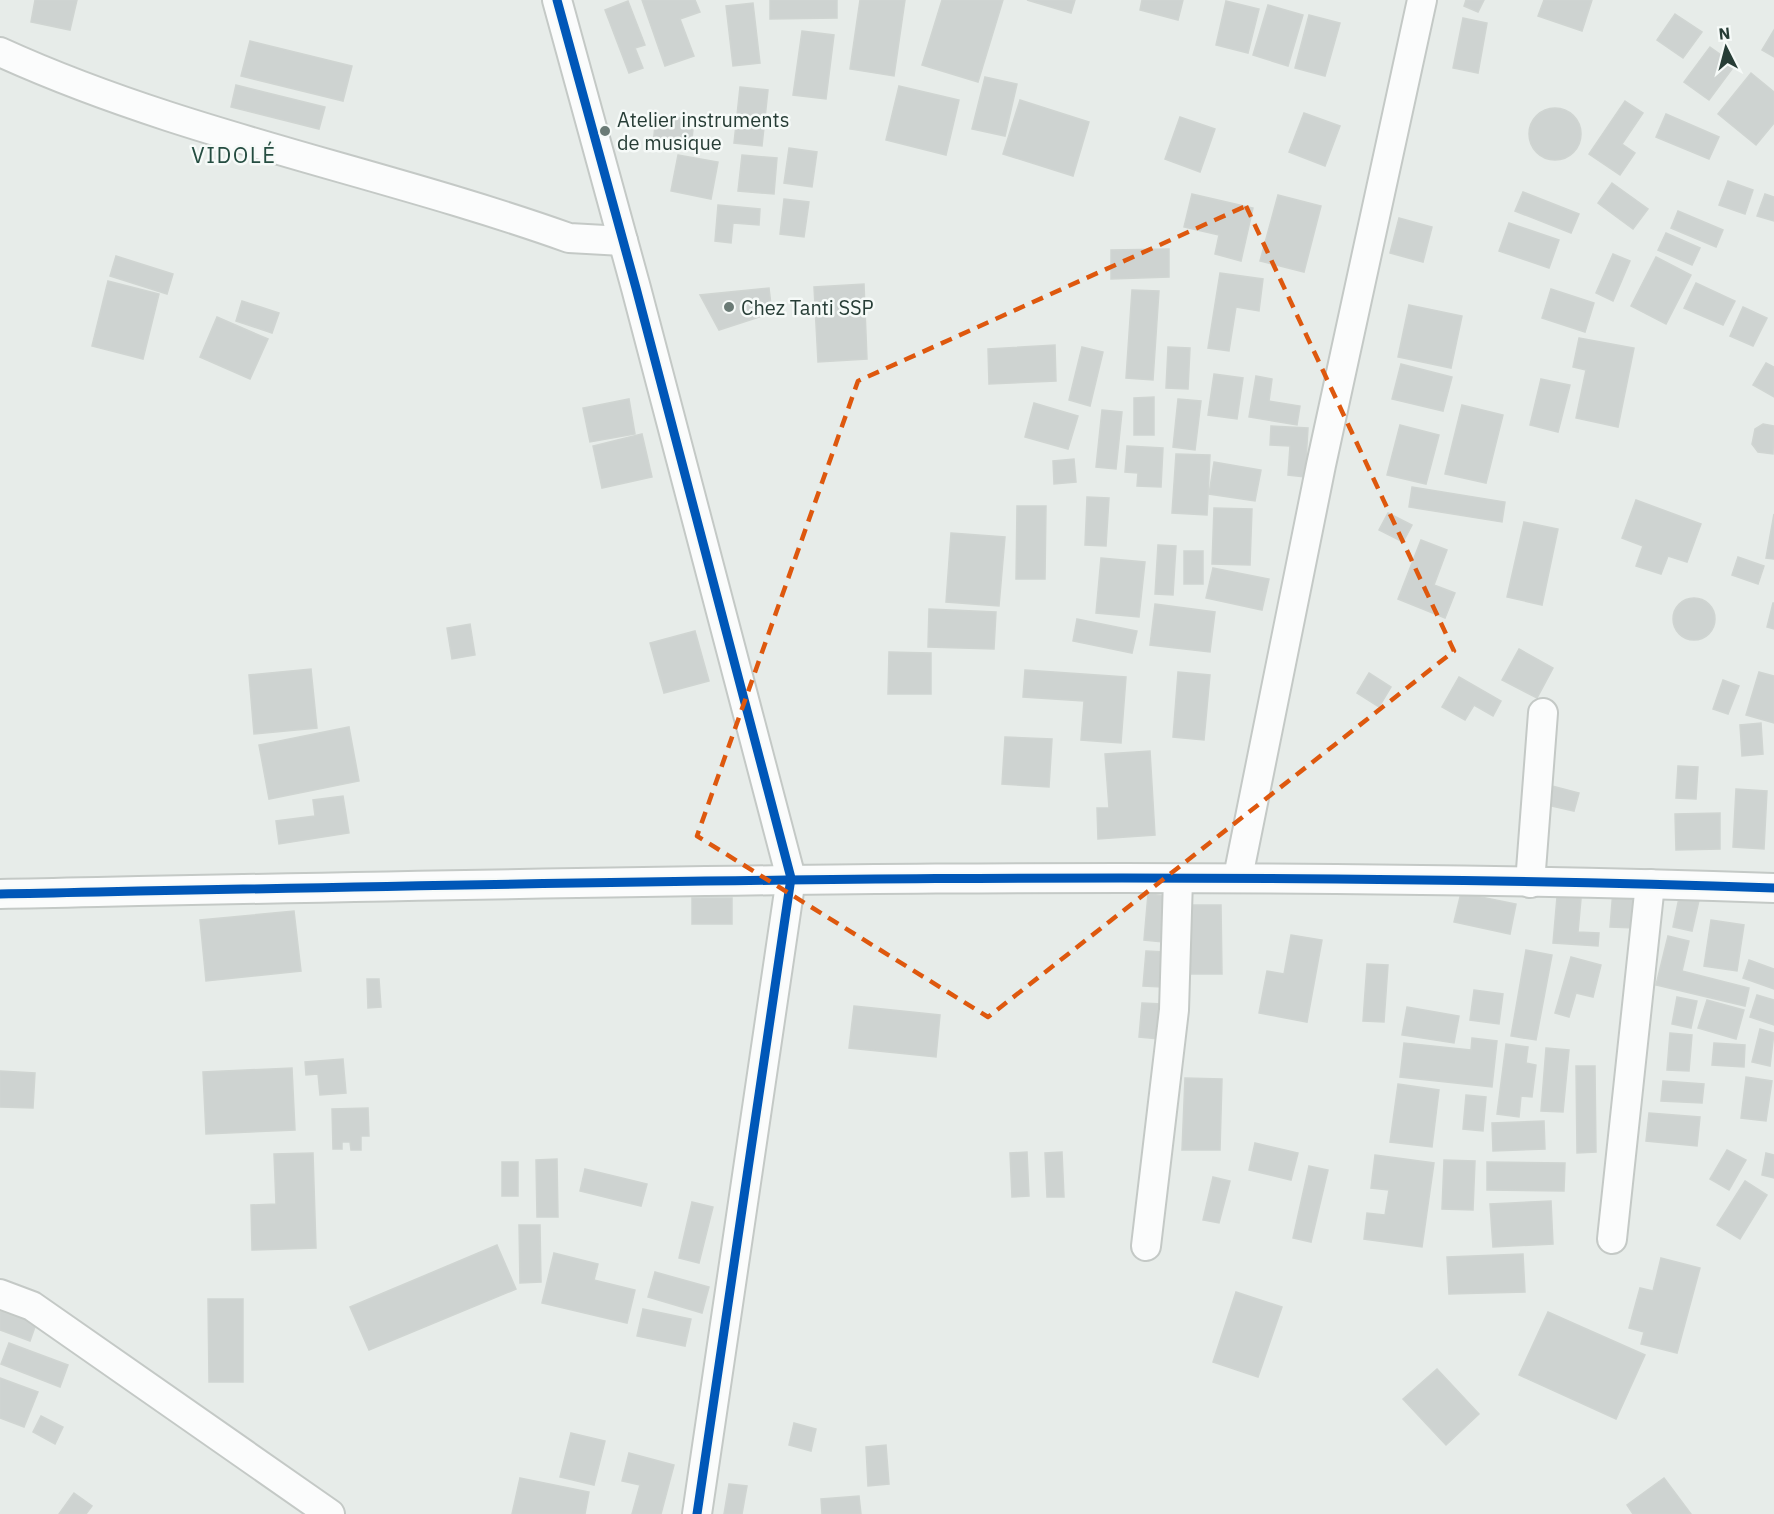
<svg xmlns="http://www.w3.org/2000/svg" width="1774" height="1514" font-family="'IBM Plex Sans',sans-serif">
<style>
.building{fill:#ced3d1;stroke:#d0d5d2;stroke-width:1.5}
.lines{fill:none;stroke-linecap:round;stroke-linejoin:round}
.minor-casing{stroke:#c4c9c6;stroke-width:32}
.minor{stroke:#fbfcfc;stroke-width:28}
.cycleway-casing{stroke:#f6faf8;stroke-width:13}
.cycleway{stroke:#0057b8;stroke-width:9}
.marked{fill:none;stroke:#de580e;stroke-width:4.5;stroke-dasharray:12 8;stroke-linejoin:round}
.poi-dot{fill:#6a7a75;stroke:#f6faf8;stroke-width:2}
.labels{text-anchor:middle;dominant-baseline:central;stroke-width:5;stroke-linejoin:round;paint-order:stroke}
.poi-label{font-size:20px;fill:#273d36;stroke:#f6faf8;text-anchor:start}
.quarter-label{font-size:22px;letter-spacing:1.5px;fill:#254d41;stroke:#f6faf8}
</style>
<rect width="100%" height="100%" fill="#e7ece9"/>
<g class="building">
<polygon points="35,0 77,0 70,30 31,22"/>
<polygon points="642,0 695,0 700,12 680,19 694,56 665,66"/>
<polygon points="770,0 837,0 837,18 770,19"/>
<polygon points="860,0 905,0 894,76 850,69"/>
<polygon points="942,0 1003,0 978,82 922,65"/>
<polygon points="1027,0 1075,0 1071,13"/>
<polygon points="1142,0 1183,0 1178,20 1140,10"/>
<polygon points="1466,0 1484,0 1478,12 1464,6"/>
<polygon points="1544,0 1592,0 1582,31 1538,16"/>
<polygon points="628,1 645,45 635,48 643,68 629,73 605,10"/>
<polygon points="1226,1 1259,9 1248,53 1216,45"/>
<polygon points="753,3 760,63 733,66 726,6"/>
<polygon points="1268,5 1303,15 1288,66 1253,55"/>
<polygon points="1675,14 1702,32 1683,58 1657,40"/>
<polygon points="1309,15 1340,23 1325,76 1295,68"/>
<polygon points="1463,18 1487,23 1478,73 1453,68"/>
<polygon points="1774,30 1774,57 1762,50"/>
<polygon points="802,31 834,35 826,99 793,95"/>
<polygon points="250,41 352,66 343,101 241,76"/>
<polygon points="1710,47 1735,65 1709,100 1684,82"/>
<polygon points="1751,73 1774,92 1774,123 1756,145 1718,114"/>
<polygon points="985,77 1017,84 1005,136 972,129"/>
<polygon points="236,85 325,107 319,129 231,107"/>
<polygon points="899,86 959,100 946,155 886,140"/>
<polygon points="740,87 768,90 762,146 734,143"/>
<polygon points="1020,100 1089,122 1073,176 1003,154"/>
<polygon points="1625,101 1643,113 1622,144 1635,153 1620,175 1589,154"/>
<circle cx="1555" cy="134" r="26"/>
<polygon points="1304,113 1340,126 1325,166 1289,152"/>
<polygon points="1666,114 1719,137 1709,159 1656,137"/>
<polygon points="656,115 694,120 691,148 653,145"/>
<polygon points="1180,117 1215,129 1200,172 1165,159"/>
<polygon points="789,148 817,152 812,187 784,183"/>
<polygon points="678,155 718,162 711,199 671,191"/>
<polygon points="742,155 777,158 774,194 738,191"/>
<polygon points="1728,181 1753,190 1745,214 1719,205"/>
<polygon points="1612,183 1648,209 1633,229 1598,203"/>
<polygon points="1523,192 1579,214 1571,233 1515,211"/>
<polygon points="1192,194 1253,208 1241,261 1215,254 1219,235 1184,227"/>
<polygon points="1765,194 1774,197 1774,221 1757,216"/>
<polygon points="1278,195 1321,206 1304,272 1260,261"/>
<polygon points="784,199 809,202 804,237 780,234"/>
<polygon points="718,205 760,209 759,225 733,223 731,243 715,241"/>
<polygon points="1678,211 1723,230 1716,247 1671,228"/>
<polygon points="1399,218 1432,227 1423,262 1390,253"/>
<polygon points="1509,223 1559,240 1549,268 1499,251"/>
<polygon points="1666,233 1700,248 1692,265 1658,250"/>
<polygon points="1169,249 1169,277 1111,279 1111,250"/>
<polygon points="1613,254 1630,261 1613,301 1596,293"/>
<polygon points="116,256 173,274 167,294 110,276"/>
<polygon points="1656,257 1691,275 1666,324 1631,306"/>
<polygon points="1220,273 1263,279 1259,311 1236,307 1229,351 1208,348"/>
<polygon points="108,281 159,294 143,359 92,346"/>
<polygon points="1696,283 1735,301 1723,325 1684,308"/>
<polygon points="864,284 867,359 818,362 814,287"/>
<polygon points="769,288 772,313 719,330 700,295"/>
<polygon points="1551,289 1594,303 1585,332 1542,318"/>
<polygon points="1132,290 1159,291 1153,380 1126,378"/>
<polygon points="242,301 279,313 272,333 236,321"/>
<polygon points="1409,305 1462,316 1451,368 1398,357"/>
<polygon points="1743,307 1767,318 1753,346 1730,336"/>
<polygon points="217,317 268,339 250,379 200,357"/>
<polygon points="1579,338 1634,348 1618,427 1576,418 1586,370 1573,367"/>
<polygon points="1055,345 1056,381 989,384 988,349"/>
<polygon points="1082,347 1103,352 1090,406 1069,400"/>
<polygon points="1168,347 1190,348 1188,389 1166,388"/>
<polygon points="1766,363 1774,367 1774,397 1753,385"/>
<polygon points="1401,364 1452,377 1443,411 1392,399"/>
<polygon points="1214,374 1243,378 1237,419 1208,415"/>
<polygon points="1256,376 1272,379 1269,401 1300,406 1297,425 1249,417"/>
<polygon points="1541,379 1570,385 1558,432 1530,425"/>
<polygon points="1154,397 1154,435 1134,435 1134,398"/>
<polygon points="629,399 635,434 590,442 583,408"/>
<polygon points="1178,399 1201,401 1195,450 1173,447"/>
<polygon points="1034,403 1078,416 1068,449 1025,437"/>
<polygon points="1462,405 1503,415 1486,483 1445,474"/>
<polygon points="1102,410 1122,412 1116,469 1096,467"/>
<polygon points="1763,424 1774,426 1773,454 1758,452 1752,444 1755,429"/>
<polygon points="1400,425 1439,435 1426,484 1387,475"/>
<polygon points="1271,426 1308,428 1305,477 1288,475 1290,446 1270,445"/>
<polygon points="642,434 652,477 602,488 593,446"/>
<polygon points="1127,446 1163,448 1161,487 1137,486 1138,473 1125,472"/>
<polygon points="1176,454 1210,455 1207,515 1172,513"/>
<polygon points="1074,459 1076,482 1054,484 1053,461"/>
<polygon points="1214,462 1261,470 1255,501 1209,494"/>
<polygon points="1412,487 1505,502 1502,522 1409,507"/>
<polygon points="1087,497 1109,498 1106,546 1085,545"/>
<polygon points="1636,500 1701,524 1687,562 1668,556 1661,574 1636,566 1643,546 1622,538"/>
<polygon points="1017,506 1046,506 1045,579 1016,579"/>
<polygon points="1214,508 1252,509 1250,565 1212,564"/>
<polygon points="1388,513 1412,525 1403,542 1379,530"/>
<polygon points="1774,514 1774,559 1766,558"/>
<polygon points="1524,522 1558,529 1542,605 1507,597"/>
<polygon points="951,533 1005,537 999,606 946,602"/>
<polygon points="1421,540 1447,550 1434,585 1455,593 1445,618 1398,599"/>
<polygon points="1158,545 1176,546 1173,595 1155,594"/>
<rect x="1184" y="551" width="19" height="33"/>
<polygon points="1738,557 1764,566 1758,584 1732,575"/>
<polygon points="1101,558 1145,562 1139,617 1096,613"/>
<polygon points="1213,568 1269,579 1262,610 1206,598"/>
<circle cx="1694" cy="619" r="21"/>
<polygon points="1773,603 1774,603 1774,629 1767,627"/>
<polygon points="1155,604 1215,612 1210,652 1150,645"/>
<polygon points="929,609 996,612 994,649 928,647"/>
<polygon points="1077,619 1137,631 1132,653 1073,641"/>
<polygon points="470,624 475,655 452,659 447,628"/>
<polygon points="695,631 709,681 664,693 650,643"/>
<polygon points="1519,649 1553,668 1537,698 1502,680"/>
<polygon points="889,652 931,653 931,694 888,694"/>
<polygon points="311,669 317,728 254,734 249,675"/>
<polygon points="1025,670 1126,677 1121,743 1081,740 1084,701 1023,697"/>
<polygon points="1178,672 1210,675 1204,740 1173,737"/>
<polygon points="1759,672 1774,676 1774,723 1746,715"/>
<polygon points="1369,673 1391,687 1379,707 1357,693"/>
<polygon points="1459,677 1501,701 1493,716 1474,705 1465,720 1442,707"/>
<polygon points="1723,680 1739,686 1728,714 1713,709"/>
<polygon points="1761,723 1763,754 1742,756 1740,725"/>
<polygon points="349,727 359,781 269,799 259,745"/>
<polygon points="1005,737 1052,739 1049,787 1002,784"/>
<polygon points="1150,751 1155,835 1098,839 1097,808 1109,808 1105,754"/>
<polygon points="1678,766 1698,767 1696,799 1676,798"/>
<polygon points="1552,786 1579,793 1574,811 1547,805"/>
<polygon points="1736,789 1767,791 1764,849 1733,847"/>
<polygon points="343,796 349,833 279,844 276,821 315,816 313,800"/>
<polygon points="1720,813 1720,849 1676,850 1675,814"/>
<polygon points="1613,890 1638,892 1635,928 1610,927"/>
<polygon points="1461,893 1516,904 1510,934 1454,922"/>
<polygon points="1680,893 1700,896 1692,931 1673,927"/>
<polygon points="1148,894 1167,896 1163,942 1144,940"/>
<polygon points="1557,897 1581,899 1578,932 1599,933 1598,946 1553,943"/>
<rect x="692" y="898" width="40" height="26"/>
<polygon points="1188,905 1221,905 1222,974 1189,974"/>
<polygon points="294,911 301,971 206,981 200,920"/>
<polygon points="1711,920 1744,925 1737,971 1704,966"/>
<polygon points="1291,935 1322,940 1307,1022 1259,1013 1267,971 1284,974"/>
<polygon points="1668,936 1689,941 1682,971 1749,988 1745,1006 1656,985"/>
<polygon points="1526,950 1552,955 1536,1040 1511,1036"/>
<polygon points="1146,951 1165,952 1162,987 1143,986"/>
<polygon points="1571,957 1601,965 1593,997 1576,993 1569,1017 1555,1013"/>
<polygon points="1749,960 1774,969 1774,989 1743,978"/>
<polygon points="1367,964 1388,965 1384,1022 1363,1021"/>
<polygon points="367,979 379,979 381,1007 368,1008"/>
<polygon points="1474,990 1503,994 1499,1024 1470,1020"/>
<polygon points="1757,995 1774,1000 1774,1025 1750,1017"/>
<polygon points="1677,997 1697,1001 1691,1028 1672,1024"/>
<polygon points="1707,1000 1744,1010 1736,1039 1698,1028"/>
<polygon points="1142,1003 1162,1004 1159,1039 1139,1037"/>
<polygon points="854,1006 940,1015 936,1057 849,1048"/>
<polygon points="1407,1007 1459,1016 1454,1043 1402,1035"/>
<polygon points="1760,1029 1774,1033 1770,1066 1752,1062"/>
<polygon points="1670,1033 1692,1035 1689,1071 1667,1070"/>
<polygon points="1472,1038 1497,1041 1492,1087 1400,1077 1404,1043 1471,1050"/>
<polygon points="1714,1043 1745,1045 1744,1067 1712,1065"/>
<polygon points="1506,1044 1528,1047 1526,1063 1536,1065 1532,1097 1521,1096 1519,1117 1497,1114"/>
<polygon points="1546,1048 1569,1050 1563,1112 1541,1111"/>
<polygon points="343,1059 346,1093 320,1095 318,1074 306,1075 305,1062"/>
<polygon points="1576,1066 1595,1066 1596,1152 1577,1153"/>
<polygon points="292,1068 295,1130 206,1134 203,1072"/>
<polygon points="0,1071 35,1073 33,1108 0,1107"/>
<polygon points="1746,1077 1772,1081 1766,1121 1741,1118"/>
<polygon points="1185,1078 1222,1079 1220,1150 1182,1150"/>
<polygon points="1663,1081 1704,1084 1702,1103 1661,1101"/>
<polygon points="1398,1084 1439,1090 1432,1147 1390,1142"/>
<polygon points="1466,1095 1486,1097 1483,1131 1463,1129"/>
<polygon points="368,1108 369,1136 361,1136 361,1150 351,1150 350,1142 342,1142 342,1149 333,1149 332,1109"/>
<polygon points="1649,1113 1700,1117 1697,1146 1646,1141"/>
<polygon points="1544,1121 1545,1149 1493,1151 1492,1123"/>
<polygon points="1255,1143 1298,1153 1291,1180 1249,1170"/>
<polygon points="1727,1150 1746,1160 1729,1190 1710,1179"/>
<polygon points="1027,1152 1029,1196 1012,1197 1010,1153"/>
<polygon points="1062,1152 1064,1197 1047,1197 1045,1153"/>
<polygon points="313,1153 316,1248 252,1250 251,1205 276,1204 274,1154"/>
<polygon points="1766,1153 1774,1155 1774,1178 1762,1175"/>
<polygon points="1375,1155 1434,1163 1422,1247 1364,1239 1367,1213 1385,1215 1389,1190 1371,1188"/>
<polygon points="557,1159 558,1217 537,1217 536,1160"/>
<polygon points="1444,1160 1475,1161 1473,1210 1442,1209"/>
<rect x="502" y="1162" width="16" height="34"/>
<polygon points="1487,1162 1565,1163 1564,1191 1487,1190"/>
<polygon points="1309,1166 1328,1170 1311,1242 1293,1238"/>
<polygon points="585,1169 647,1184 641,1206 580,1191"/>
<polygon points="1213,1177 1230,1181 1219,1223 1203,1220"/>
<polygon points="1745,1181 1767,1195 1740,1239 1717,1225"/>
<polygon points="1551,1201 1553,1244 1493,1247 1490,1204"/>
<polygon points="692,1202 713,1207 699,1263 679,1258"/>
<polygon points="519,1225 540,1225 541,1282 520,1283"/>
<polygon points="497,1245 516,1289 369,1350 350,1307"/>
<polygon points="554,1253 598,1264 594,1280 635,1290 627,1323 542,1303"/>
<polygon points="1523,1254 1525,1292 1449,1294 1447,1257"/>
<polygon points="1661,1258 1700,1268 1677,1353 1641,1344 1644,1332 1629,1328 1640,1288 1653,1291"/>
<polygon points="655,1272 709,1287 702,1313 648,1297"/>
<polygon points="1236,1292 1282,1307 1258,1377 1213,1362"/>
<polygon points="208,1299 243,1299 243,1382 209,1382"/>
<polygon points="643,1309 691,1319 685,1346 637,1336"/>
<polygon points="0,1311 36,1324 30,1341 0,1330"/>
<polygon points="1548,1312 1645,1355 1616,1419 1519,1375"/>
<polygon points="9,1343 68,1365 60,1387 1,1364"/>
<polygon points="1437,1369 1479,1414 1446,1445 1403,1399"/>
<polygon points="0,1378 38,1392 24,1427 0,1418"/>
<polygon points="41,1416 63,1427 55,1444 33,1432"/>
<polygon points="794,1423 816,1429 811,1451 789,1445"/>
<polygon points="571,1433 605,1441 594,1485 560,1477"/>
<polygon points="886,1445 889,1484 868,1486 866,1447"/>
<polygon points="629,1453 674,1465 661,1514 632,1514 640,1485 622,1481"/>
<polygon points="520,1478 589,1492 585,1514 512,1514"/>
<polygon points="1664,1478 1691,1514 1633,1514 1627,1505"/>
<polygon points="729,1484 747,1486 742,1514 724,1514"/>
<polygon points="74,1493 92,1506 86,1514 59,1514"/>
<polygon points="859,1496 861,1514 822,1514 821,1499"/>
</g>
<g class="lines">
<g class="minor-casing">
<g id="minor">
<polyline points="557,0 636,288 791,878 697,1514"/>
<path d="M0 52C182 135 381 171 569 238L623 241"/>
<polyline points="1238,877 1321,465 1422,0"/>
<polyline points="1530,883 1543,713"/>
<path d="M0 894C591 882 1183 868 1774 888"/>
<polyline points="1612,1239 1650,884"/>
<polyline points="1146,1246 1174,1010 1178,879"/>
<polyline points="0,1294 32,1306 330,1514"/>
</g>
</g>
<use href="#minor" class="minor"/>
<g class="cycleway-casing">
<g id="cycleway">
<polyline points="557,0 636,288 791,878 697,1514"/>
<path d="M0 894C591 882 1183 868 1774 888"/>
</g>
</g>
<use href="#cycleway" class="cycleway"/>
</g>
<path class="marked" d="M1246 206 1454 651 988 1017 697 836 858 381Z"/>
<g class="poi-dot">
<circle cx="605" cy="131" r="6"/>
<circle cx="729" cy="307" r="6"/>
</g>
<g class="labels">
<g class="poi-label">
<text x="617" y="119">Atelier instruments<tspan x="617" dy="23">de musique</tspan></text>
<text x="741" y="307">Chez Tanti SSP</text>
</g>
<g class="quarter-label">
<text x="234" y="154">VIDOLÉ</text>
</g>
</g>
<g transform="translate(1726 48) rotate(354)" stroke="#f6faf8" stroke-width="4.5" paint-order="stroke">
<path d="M0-4.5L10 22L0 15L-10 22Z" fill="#273d36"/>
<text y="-9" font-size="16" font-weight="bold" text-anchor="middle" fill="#273d36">N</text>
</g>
</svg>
